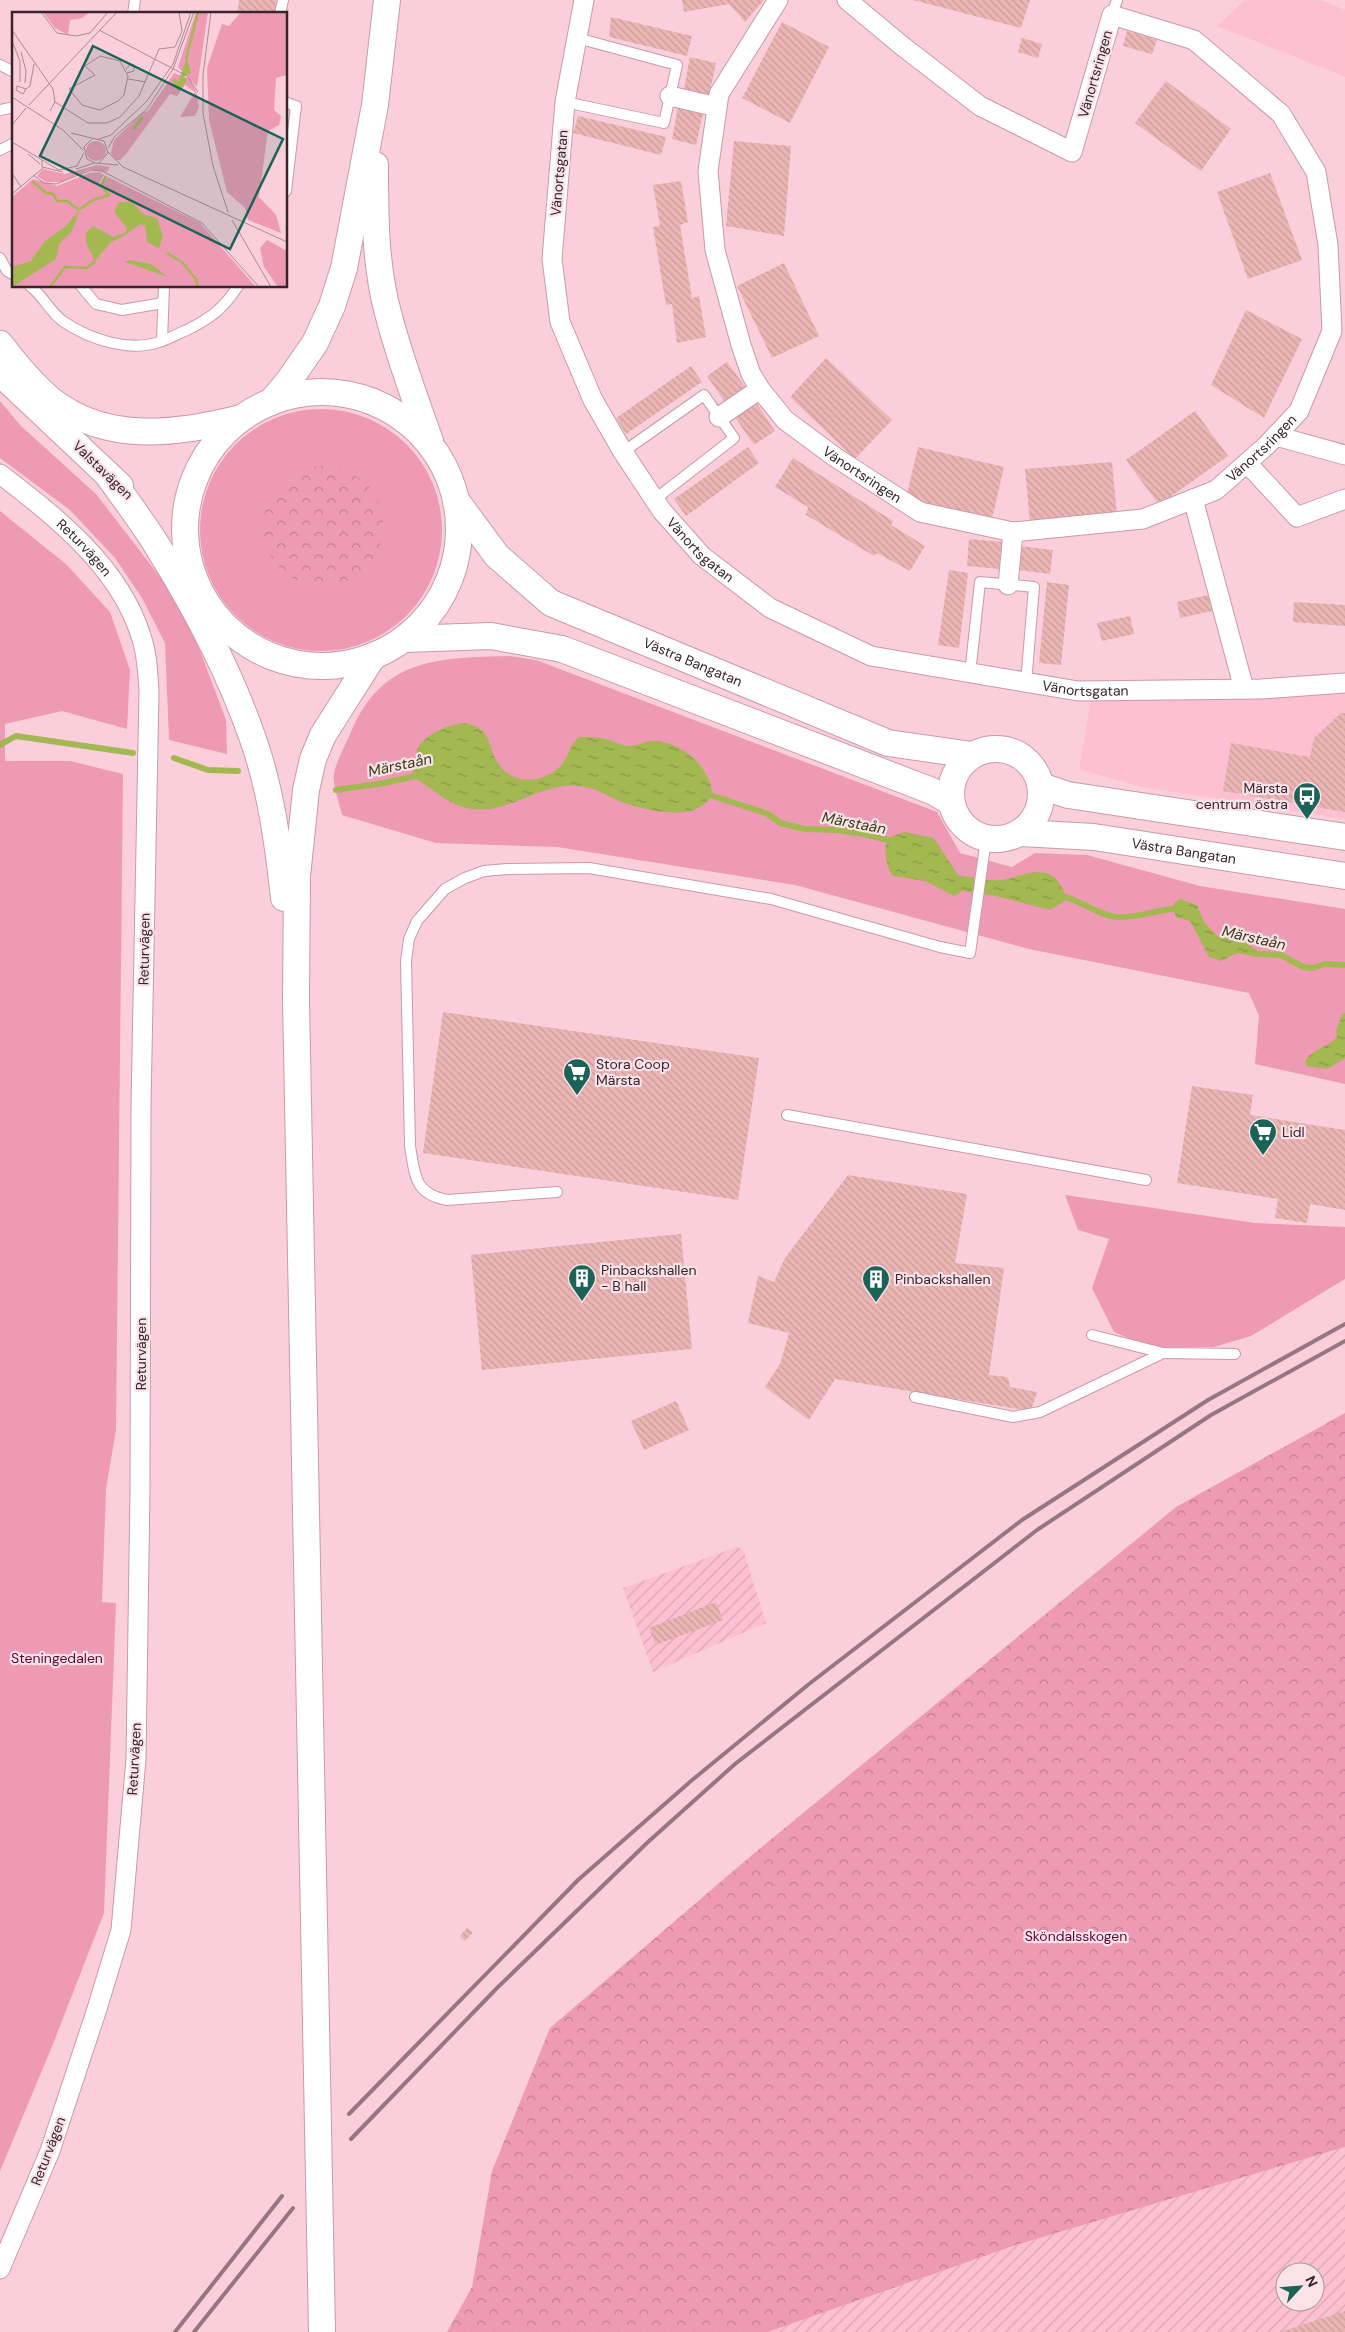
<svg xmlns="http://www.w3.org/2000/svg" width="1345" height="2332" font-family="'DM Sans',sans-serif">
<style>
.built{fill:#fdc0d2}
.industrial{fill:url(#industrial-furrows);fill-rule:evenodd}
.green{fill:#ee9ab5}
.forest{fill:url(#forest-crowns)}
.water{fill:url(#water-ripples)}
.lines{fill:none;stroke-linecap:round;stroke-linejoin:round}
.stream{stroke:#a4b852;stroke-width:6}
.building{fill:url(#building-back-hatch)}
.lane-casing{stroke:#cb99a8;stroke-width:12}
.street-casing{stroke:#cb99a8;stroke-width:21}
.secondary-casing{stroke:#cb99a8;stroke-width:28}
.lane{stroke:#fff;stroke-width:10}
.street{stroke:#fff;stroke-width:19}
.secondary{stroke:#fff;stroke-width:26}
.rail{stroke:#967781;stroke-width:4}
.labels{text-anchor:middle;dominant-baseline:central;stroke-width:4.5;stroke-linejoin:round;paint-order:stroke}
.street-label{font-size:14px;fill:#38242b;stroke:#f9e3e9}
.poi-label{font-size:14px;fill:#38242b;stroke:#f9e3e9;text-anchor:start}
.park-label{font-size:14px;fill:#620433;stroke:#f9e3e9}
.water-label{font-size:15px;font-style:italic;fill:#363e14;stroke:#f9e3e9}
.inset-river{fill:none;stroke:#a4b852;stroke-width:2.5}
.inset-road{fill:none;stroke:#ac8b95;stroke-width:1}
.view{fill:#1c6357;fill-opacity:0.15;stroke:#1c6357;stroke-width:2.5}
.inset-edge{fill:none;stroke:#38242b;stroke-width:2.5}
</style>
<defs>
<pattern id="industrial-furrows" width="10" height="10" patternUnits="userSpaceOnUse" patternTransform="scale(1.25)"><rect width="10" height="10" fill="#fdc0d2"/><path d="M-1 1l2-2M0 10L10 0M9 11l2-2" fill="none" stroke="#daa5b4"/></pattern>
<pattern id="forest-crowns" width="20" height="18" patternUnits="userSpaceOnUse" patternTransform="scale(1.25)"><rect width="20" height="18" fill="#ee9ab5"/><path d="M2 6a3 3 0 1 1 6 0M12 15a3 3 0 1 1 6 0" fill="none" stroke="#c27d93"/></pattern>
<pattern id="water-ripples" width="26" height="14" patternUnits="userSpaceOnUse" patternTransform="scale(1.25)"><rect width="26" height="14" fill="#a4b852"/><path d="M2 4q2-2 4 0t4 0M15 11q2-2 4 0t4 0" fill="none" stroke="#879544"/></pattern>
<pattern id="building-back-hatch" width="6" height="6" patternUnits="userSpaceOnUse" patternTransform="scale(1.25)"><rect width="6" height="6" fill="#ebb5b4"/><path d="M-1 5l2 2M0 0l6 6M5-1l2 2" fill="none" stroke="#ca9c9b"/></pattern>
</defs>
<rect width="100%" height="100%" fill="#facfdb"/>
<g class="built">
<polygon points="1245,0 1321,0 1345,10 1345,77 1217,26"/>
<polygon points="1345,693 1345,819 1142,787 1079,769 1091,700"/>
</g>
<g class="industrial">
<polygon points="737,1547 743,1549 766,1623 653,1672 623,1588"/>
<path d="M1345 2147V2332H768L1013 2246ZM1285 2272H1315V2302H1285Z"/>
</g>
<g class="green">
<polygon points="0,401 21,426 96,494 184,608 226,720 227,754 169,740 165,643 142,598 115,558 70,510 0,458"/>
<circle cx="321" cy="530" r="121"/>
<polygon points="0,511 67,565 110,612 130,670 127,729 62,711 5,724 5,761 70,761 123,774 116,1430 106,1489 102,1602 116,1603 104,1913 53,2044 0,2171"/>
<path d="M510 656 536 660 937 812 960 853 1012 867 1035 853 1087 855 1200 886 1345 909V1084L1255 1064 1259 1016 1249 993 1029 949 795 885 557 847 436 843 342 815C340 805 332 783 334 774 336 761 346 744 351 732 383 657 438 658 510 656Z"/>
<polygon points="1065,1195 1255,1223 1345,1227 1345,1279 1251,1336 1214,1347 1149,1347 1114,1332 1092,1288 1109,1239 1078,1230"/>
</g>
<g class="forest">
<circle cx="323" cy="526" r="60"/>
<polygon points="1345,1413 1345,2147 1013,2246 768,2332 447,2332 472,2287 492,2171 550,2028 752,1855 1176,1507"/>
</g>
<g class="water">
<path d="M464 723C471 724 480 727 484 733 490 740 491 750 495 758 507 783 537 786 557 769 568 761 568 746 579 737 588 737 600 737 609 740 615 742 623 746 630 746 637 746 643 742 649 741 674 739 702 759 710 783 715 797 708 803 696 809 678 818 636 808 619 801 606 795 595 788 580 786 539 780 505 820 463 807 442 801 431 786 412 777 414 768 414 754 419 746 427 733 450 724 464 723Z"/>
<path d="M905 832 934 838 958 875 961 876C973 877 988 881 1000 880 1019 878 1046 862 1059 883 1063 889 1066 893 1065 901L1050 910 996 896 962 891 954 896 925 881 893 876C887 870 883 850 887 841 891 835 899 834 905 832Z"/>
<polygon points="1180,899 1197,905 1204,922 1217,936 1243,941 1258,951 1257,957 1238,953 1221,961 1209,957 1190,921 1176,917 1173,908 1174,903"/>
<path d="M1345 1013V1058L1328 1069 1306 1066 1305 1061C1313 1048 1327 1048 1337 1037L1336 1031 1342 1014Z"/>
</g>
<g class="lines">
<g class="stream">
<polyline points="0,745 16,736 133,753"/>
<polyline points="174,758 208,770 238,771"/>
<polyline points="336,790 384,783 420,775"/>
<polyline points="704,793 768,814 780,823 805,829 837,830 868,835 888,840 893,846"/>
<path d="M1059 896C1077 897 1094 914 1116 917 1135 920 1166 906 1180 909"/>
<polyline points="1251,952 1258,954 1281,955 1303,967 1312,968 1325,964 1345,965"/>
</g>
</g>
<g class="building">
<polygon points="239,0 276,0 275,14 237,14"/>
<polygon points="682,0 764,0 745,22 729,4 684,12"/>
<polygon points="913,0 1030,0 1021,28"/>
<polygon points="611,17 692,36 687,56 609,37"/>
<polygon points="782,22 829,47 790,123 742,98"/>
<polygon points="1127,31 1157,40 1152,54 1123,46"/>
<polygon points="1022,38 1042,44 1038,58 1018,52"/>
<polygon points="690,57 716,63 709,95 684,89"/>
<polygon points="1166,81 1231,129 1201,171 1135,123"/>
<polygon points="678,107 703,113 696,145 672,139"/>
<polygon points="578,116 666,137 661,155 573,133"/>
<polygon points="734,141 791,146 784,236 726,226"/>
<polygon points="1270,173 1302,260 1248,279 1217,192"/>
<polygon points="681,181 688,222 680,225 692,298 699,296 706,337 677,343 672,304 666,305 653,227 660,226 653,185"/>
<polygon points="784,263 819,336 772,358 737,286"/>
<polygon points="1246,310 1302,339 1264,418 1211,385"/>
<polygon points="826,358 892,420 855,459 790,397"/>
<polygon points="727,362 747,389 726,404 707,376"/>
<polygon points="691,366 702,382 626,434 616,418"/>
<polygon points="755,401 775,431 754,445 734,416"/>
<polygon points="1195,411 1228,456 1159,505 1126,460"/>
<polygon points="748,447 759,463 686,516 674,499"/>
<polygon points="918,447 1004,467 992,519 906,499"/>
<polygon points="793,458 893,521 891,525 925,546 910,571 877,553 874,556 806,515 808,507 775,487"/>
<polygon points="1112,462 1117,515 1030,523 1025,469"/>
<polygon points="969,539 1002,542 999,569 967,566"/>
<polygon points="1020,546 1053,550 1050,574 1017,570"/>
<polygon points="949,570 968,573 959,648 938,645"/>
<polygon points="1047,582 1069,585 1061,665 1039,663"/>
<polygon points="1208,595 1212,611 1180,618 1177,602"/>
<polygon points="1294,602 1345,605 1345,626 1293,622"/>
<polygon points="1130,616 1134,634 1102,641 1097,623"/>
<polygon points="1341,713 1345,713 1345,812 1223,791 1231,743 1310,757 1314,738"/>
<polygon points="443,1012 759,1058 738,1200 423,1153"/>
<polygon points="1192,1086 1253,1095 1250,1115 1345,1130 1345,1210 1310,1204 1307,1223 1275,1218 1278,1199 1177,1183"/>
<polygon points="848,1175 967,1194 955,1263 1004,1268 989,1375 1008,1377 1010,1387 1037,1392 1031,1411 835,1379 809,1420 765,1387 780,1364 789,1333 748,1323 758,1276 774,1282 785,1258"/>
<polygon points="681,1234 692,1349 482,1370 471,1255"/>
<polygon points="676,1401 689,1430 644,1450 631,1421"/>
<polygon points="716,1602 723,1620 656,1645 649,1628"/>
<polygon points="467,1928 473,1932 465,1941 460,1936"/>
<polygon points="1345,2311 1345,2332 1280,2332"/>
</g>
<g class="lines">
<g class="lane-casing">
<g id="lane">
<polyline points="133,14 135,0"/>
<polyline points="280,14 283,0"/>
<polyline points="1112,15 1117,0"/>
<polyline points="0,65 14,72"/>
<polyline points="565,102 664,123 677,65 577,38"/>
<polyline points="0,110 14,107"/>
<polyline points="0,150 14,143"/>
<polyline points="286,191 296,106 287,103"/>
<polyline points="0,258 7,271 14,275"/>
<path d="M30 286C43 295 50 313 64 322 91 340 131 353 162 341 171 338 179 333 187 330 211 318 223 309 238 286"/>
<polyline points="81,286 96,304 122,310 163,303"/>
<polyline points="162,341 164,286"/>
<polyline points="623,452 704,395 734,438 654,500"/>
<polyline points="970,674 980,582 1034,587 1026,683"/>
<polyline points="787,1115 1146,1180"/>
<path d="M557 1192 447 1200C414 1194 415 1175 410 1146L406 961 409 939 417 921 445 889 465 878 484 871 507 869 589 868 771 899 940 947 970 953 986 839"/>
<polyline points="1092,1335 1163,1353 1235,1354"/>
<polyline points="915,1397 1013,1417 1040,1412 1163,1353"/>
</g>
</g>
<g class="street-casing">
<g id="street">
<path id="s1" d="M584 0 565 102 552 259 560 322 593 400 623 452 662 511 702 556 770 608 871 656 1078 691 1261 689 1345 683"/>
<path id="s2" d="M778 0 719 94 708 171 715 250 741 345 751 374 760 389 785 420 835 457 920 512 1013 532 1143 519 1216 490 1267 445 1299 411 1332 331 1328 245 1316 172 1281 114 1194 40 1112 15 1072 152 980 106 901 45 847 0"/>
<polyline points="670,96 717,107"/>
<polyline points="719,417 760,389"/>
<polyline points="1276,436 1345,455"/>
<polyline points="1247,463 1297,517 1345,499"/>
<path id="s3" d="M0 474C56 517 119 566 141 636 147 653 148 674 149 692L141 1105 140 1489 136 1759 121 1930 96 2012 50 2151 0 2269"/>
<polyline points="1193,499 1244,689"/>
<polyline points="1008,585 1013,532"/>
</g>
</g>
<g class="secondary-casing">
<g id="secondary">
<path d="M375 165C375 215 375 265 388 313 399 356 415 399 430 441"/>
<path d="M0 344C13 361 35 387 51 400 107 444 177 434 241 418"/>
<polyline points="0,373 120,486"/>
<circle cx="322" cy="529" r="137"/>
<polyline points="271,402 288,382 315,343 332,306 344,268 375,105 387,0"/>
<path d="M107 474C125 499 145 525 161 552 197 610 230 673 253 739 271 790 278 844 284 898"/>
<path id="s4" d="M458 503 497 556 551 603 888 743 972 755"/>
<polyline points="404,639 491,636 562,649 932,791 951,802"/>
<circle cx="996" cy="794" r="45"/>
<polyline points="1041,786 1068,795 1345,837"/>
<path id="s5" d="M1021 833 1094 837 1345 876"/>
<polyline points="322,2332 296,1000 297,876 306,790 313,759 323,735 373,656"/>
</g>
</g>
<use href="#lane" class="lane"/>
<use href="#street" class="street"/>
<use href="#secondary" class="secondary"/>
<g class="rail">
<polyline points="349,2114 578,1880 691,1781 809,1684 1022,1520 1208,1400 1345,1324"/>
<polyline points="351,2139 497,1988 648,1842 735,1764 1037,1530 1211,1415 1345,1341"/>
<polyline points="175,2332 282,2196"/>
<polyline points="194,2332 293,2208"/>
</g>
</g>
<defs>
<g id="bus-pin" transform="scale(1.4375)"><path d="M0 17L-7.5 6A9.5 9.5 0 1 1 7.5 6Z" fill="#1c6357" stroke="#f9e3e9"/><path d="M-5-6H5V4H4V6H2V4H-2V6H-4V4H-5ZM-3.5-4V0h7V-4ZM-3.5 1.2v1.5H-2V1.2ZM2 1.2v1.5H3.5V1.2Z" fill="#fff"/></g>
<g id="supermarket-pin" transform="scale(1.4375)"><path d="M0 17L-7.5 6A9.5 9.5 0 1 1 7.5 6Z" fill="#1c6357" stroke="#f9e3e9"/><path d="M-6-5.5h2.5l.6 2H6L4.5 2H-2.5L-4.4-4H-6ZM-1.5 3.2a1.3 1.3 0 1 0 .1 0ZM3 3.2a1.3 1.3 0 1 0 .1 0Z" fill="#fff"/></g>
<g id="building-pin" transform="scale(1.4375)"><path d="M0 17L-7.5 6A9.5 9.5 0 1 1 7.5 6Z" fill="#1c6357" stroke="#f9e3e9"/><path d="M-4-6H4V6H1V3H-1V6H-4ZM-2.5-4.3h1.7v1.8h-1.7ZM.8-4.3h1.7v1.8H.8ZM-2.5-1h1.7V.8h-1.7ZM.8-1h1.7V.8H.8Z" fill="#fff"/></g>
</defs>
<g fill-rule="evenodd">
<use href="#bus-pin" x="1307" y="796"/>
<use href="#supermarket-pin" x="577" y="1072"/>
<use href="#supermarket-pin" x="1263" y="1132"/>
<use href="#building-pin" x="582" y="1278"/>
<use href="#building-pin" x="876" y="1279"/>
</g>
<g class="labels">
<g class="street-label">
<text transform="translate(1095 74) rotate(-74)">Vänortsringen</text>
<text transform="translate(559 173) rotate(-85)">Vänortsgatan</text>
<text stroke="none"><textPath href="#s2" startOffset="984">Vänortsringen</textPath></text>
<text transform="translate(103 470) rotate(44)">Valstavägen</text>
<text stroke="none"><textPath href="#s2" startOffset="549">Vänortsringen</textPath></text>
<text stroke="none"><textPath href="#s3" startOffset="112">Returvägen</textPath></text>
<text stroke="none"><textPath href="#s1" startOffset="595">Vänortsgatan</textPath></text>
<text stroke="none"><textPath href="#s4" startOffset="291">Västra Bangatan</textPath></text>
<text stroke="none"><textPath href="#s1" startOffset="1015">Vänortsgatan</textPath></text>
<text stroke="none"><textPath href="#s5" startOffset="164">Västra Bangatan</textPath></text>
<text transform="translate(144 949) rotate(-89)">Returvägen</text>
<text transform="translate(141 1354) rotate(-90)">Returvägen</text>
<text transform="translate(134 1759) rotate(-87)">Returvägen</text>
<text transform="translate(48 2151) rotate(-69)">Returvägen</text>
</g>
<g class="poi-label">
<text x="1288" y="788" text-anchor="end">Märsta<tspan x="1288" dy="16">centrum östra</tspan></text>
<text x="596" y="1064">Stora Coop<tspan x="596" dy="16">Märsta</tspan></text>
<text x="1282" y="1132">Lidl</text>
<text x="601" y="1270">Pinbackshallen<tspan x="601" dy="16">- B hall</tspan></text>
<text x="895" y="1279">Pinbackshallen</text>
</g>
<g class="park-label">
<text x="57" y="1658">Steningedalen</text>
<text x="1076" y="1936">Sköndalsskogen</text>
</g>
<g class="water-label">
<text transform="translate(400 765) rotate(-12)">Märstaån</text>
<text transform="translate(854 823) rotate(11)">Märstaån</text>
<text transform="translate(1254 938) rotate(13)">Märstaån</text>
</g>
</g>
<g transform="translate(12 12)">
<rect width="275" height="275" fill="#facfdb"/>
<path d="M31 0H78L70 6 58 8 56 23 43 16ZM184 0H196L185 75 166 55ZM162 61 178 67 184 79 187 95 183 104 168 105 183 80 173 73 165 84 158 82 114 142 108 148H104L99 141 102 128 131 100 136 99ZM74 139a10 10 0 1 1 20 0a10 10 0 1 1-20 0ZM85 153 98 155 95 160 78 157 49 170H34L25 164 31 157 53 162ZM88 160 92 163 87 172 90 173 96 165 188 211 244 275H0V185L21 167 45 174 77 161Z" fill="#ee9ab5"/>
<path d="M229 0H275V63L264 66 262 98 269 104 267 113 256 119 247 185 264 203 269 221 236 208 233 196 215 180 197 108 195 56 210 12 217 14ZM255 228 275 239V275H266L252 255 248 236ZM117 261 131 263 167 275H103Z" fill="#ee9ab5"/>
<path d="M175 46 179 61 172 64 175 68 167 80 160 69 162 66 166 70ZM107 190H119L133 203 145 206 151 224 147 236 155 241 135 230 133 214 128 212 112 224 99 230 83 249 74 231V221L81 214 101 225 113 221 115 216 102 200ZM68 197 60 219 47 232 44 247 0 275V255L19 249 33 229 54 214ZM117 248 139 252 156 265 113 250Z" fill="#a4b852"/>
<path class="inset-river" d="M174 47 186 0M121 117 131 105M20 169 34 181 41 182 45 189H55L67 198M68 197 81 188 97 183 89 174 94 164M155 241 168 249M169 249 184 267 186 275M38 275 53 255 75 256 83 249"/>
<path class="inset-road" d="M29 0 45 21 64 24 78 21 96 0M199 0 191 63V101L201 154 216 200M0 18 41 77 43 90 38 99M87 18 175 64 186 80M0 29 8 49V70M9 40 14 59 13 71M88 44 108 49 116 64 112 83 106 89 88 98 70 93 57 77 83 63 73 54ZM114 57 119 52 122 53V59L115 61M116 67 134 70M14 77 11 82 4 78 5 74 14 77 18 74 22 52M0 85 51 118 71 138M43 90 76 111H95L108 105 127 84 147 37 163 35 170 19 167 0M17 93 105 0M0 113 14 96M59 121 92 129 96 141 87 151M80 127 72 135 75 147 83 151 106 153M87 127 99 123 135 89 161 52 179 0M0 130 47 158 65 154 72 141M96 136 103 124 135 97 161 57 182 0M96 140 111 155 275 230M16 142 28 152M30 148V155L51 160M64 157 82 151M0 161 9 175M21 163 32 171 44 172 79 158 90 159 190 211 247 275M0 182 31 156M220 208 259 275"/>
<path class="view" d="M81 34 271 127 218 237 28 144Z"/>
<rect width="275" height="275" class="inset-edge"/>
</g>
<g transform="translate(1300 2287) rotate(64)"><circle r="24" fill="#f9e3e9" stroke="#ac979d"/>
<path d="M0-4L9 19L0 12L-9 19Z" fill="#1c6357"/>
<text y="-8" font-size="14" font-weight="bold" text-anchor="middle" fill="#38242b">N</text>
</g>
</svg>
